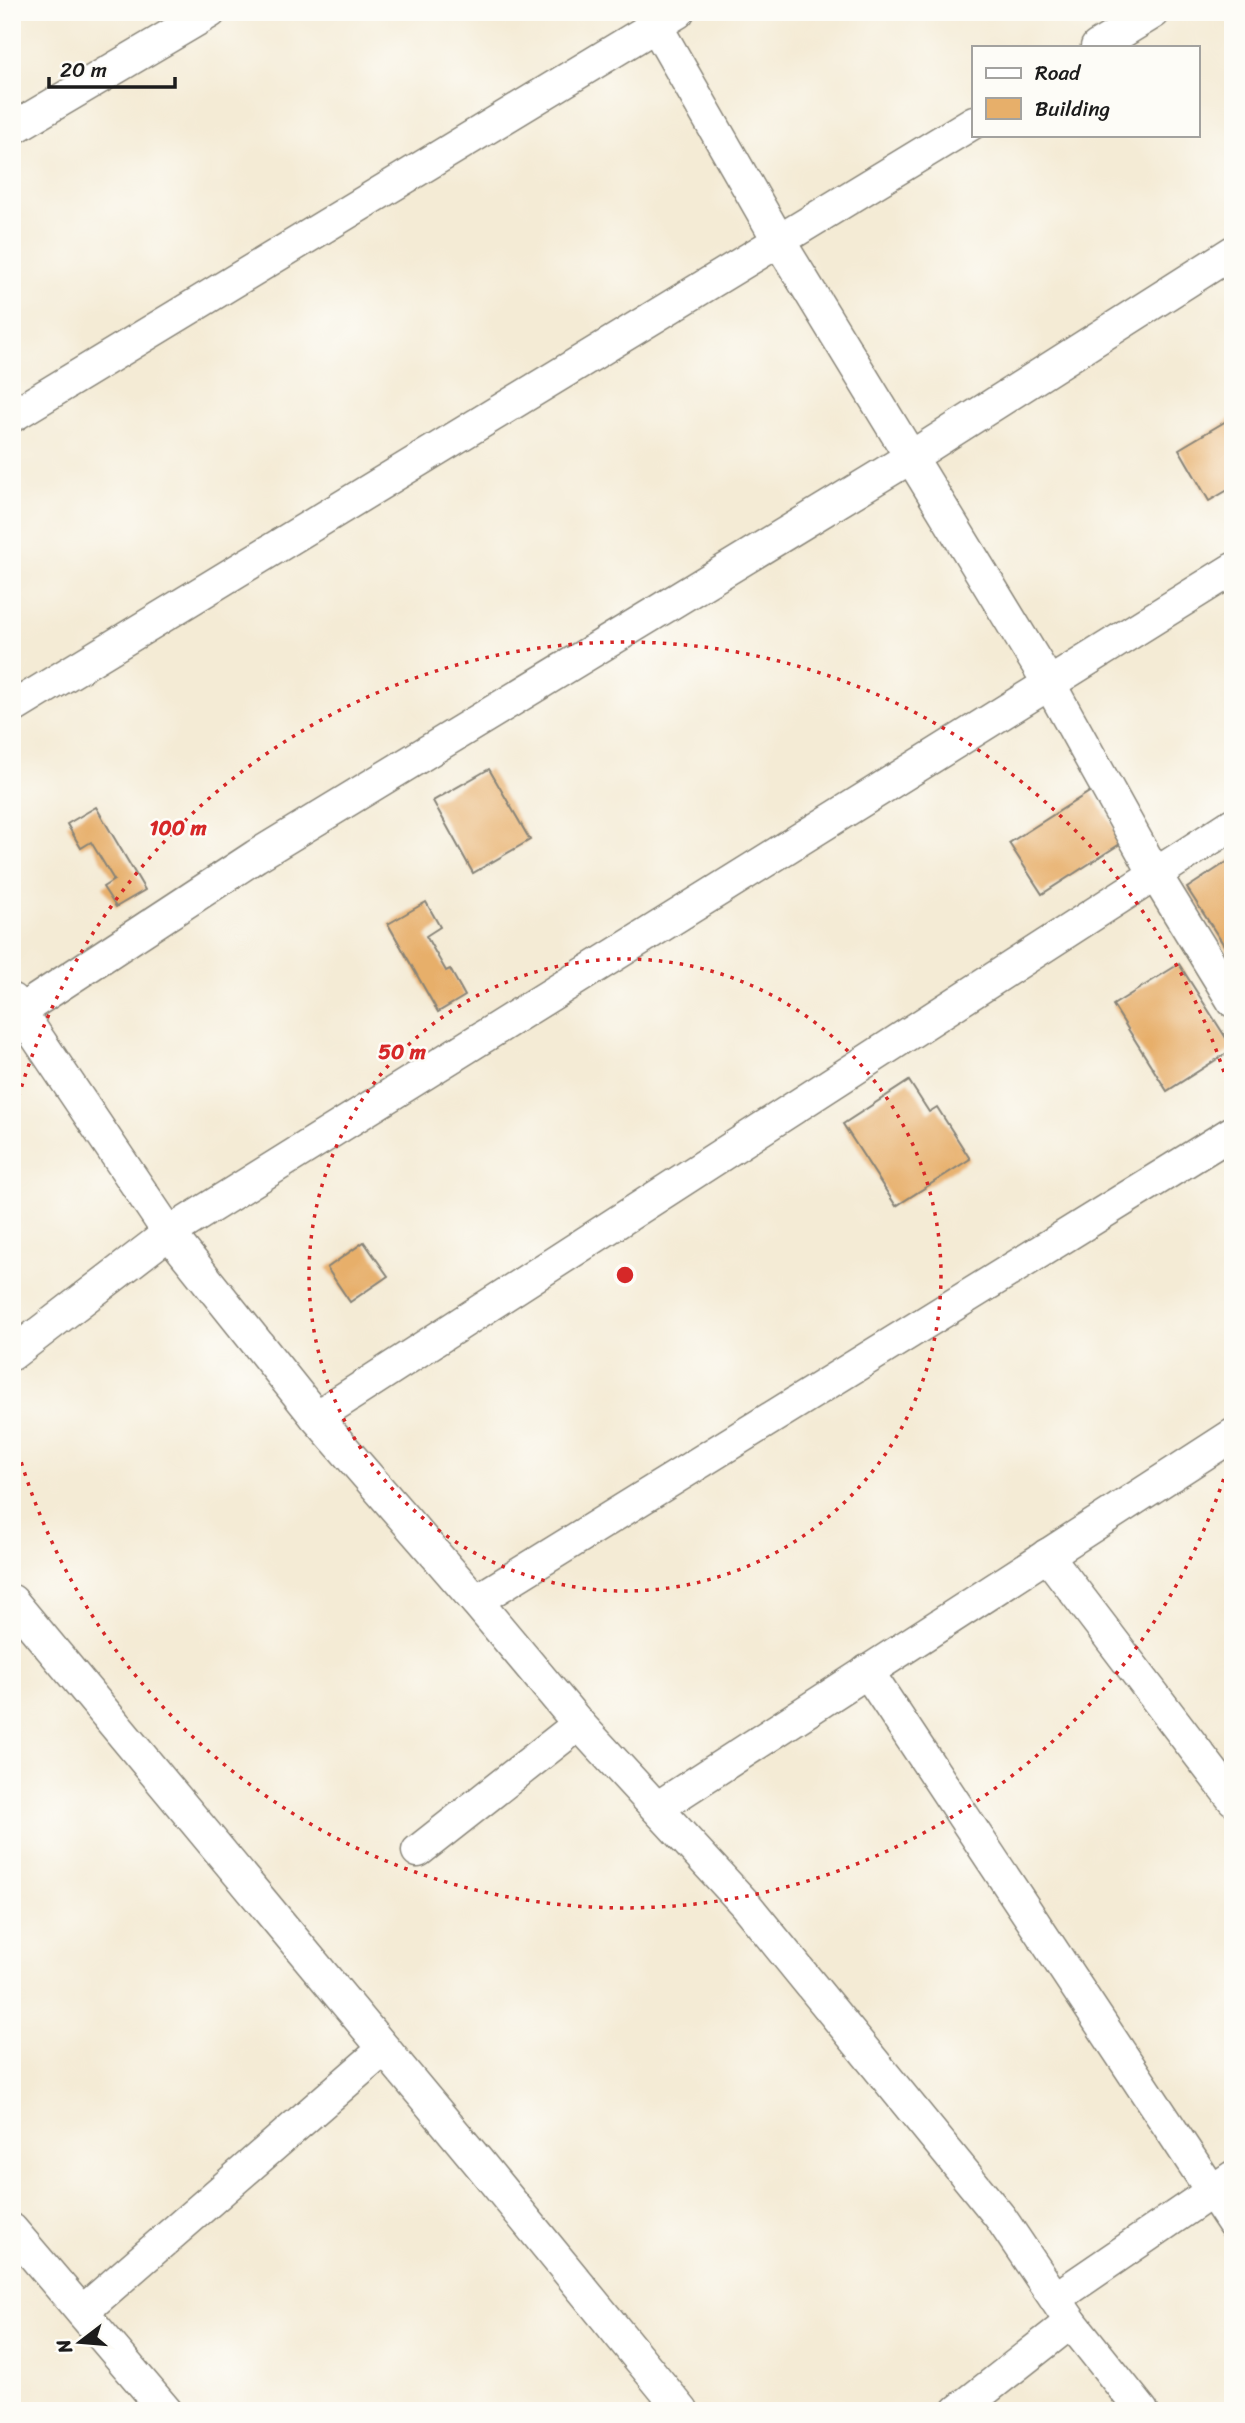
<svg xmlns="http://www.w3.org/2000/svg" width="1245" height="2423" font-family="Sriracha,sans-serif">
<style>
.building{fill:#e7af6a}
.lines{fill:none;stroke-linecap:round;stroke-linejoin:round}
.minor-casing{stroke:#888478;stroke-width:35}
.minor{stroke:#fff;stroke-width:32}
.ring{fill:none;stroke:#d62828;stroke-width:3.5;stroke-dasharray:3.5 7}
.centre{fill:#d62828;stroke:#fdfcf7;stroke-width:3.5}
.ring-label{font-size:21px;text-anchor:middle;font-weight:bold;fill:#d62828;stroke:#fdfcf7;stroke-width:5;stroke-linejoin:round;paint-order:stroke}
</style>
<rect width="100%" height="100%" fill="#fdfcf7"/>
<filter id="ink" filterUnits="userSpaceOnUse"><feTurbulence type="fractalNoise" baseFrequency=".0143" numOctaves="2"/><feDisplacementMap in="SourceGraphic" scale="14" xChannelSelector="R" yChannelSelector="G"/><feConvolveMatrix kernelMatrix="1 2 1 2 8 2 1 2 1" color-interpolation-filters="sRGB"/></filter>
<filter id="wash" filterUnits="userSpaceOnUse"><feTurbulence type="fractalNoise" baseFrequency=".00686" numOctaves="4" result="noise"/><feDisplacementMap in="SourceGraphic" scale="28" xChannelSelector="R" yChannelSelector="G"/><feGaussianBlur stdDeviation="1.57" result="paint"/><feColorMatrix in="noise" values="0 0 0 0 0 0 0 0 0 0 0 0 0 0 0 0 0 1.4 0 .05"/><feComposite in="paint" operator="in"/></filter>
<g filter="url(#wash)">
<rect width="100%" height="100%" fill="#f4ebd5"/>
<g id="blocks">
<g class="building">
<polygon points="1233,417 1233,487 1209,501 1179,449"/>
<polygon points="489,769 530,840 473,873 433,801"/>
<polygon points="1091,791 1123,842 1042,894 1009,843"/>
<polygon points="96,807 145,890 116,907 103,887 114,880 91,842 81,848 67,824"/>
<polygon points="1233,858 1233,959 1187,888"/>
<polygon points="426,902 440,927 426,936 446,971 450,969 465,996 438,1012 388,924"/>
<polygon points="1179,964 1233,1049 1167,1091 1113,1005"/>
<polygon points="909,1081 929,1112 937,1107 970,1159 896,1206 843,1124"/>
<polygon points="364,1242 388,1276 350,1302 327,1268"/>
</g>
</g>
</g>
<g filter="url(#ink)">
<use href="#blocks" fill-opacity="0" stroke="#888478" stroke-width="2"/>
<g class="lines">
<g class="minor-casing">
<g id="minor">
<polyline points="648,12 779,241 1050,685 1155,874 1233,1001"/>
<polyline points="1097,47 1154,12"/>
<polyline points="12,129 210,12"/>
<polyline points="12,416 678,12"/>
<polyline points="12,708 974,122"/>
<polyline points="12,1000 169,1233 316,1417 476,1601 579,1724 745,1904 1000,2217 1071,2322 1142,2411"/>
<polyline points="20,1011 256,856 911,457 1233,252"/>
<polyline points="12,1354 169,1233 1233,569"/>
<polyline points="316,1417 1233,824"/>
<polyline points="1047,1555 1233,1799"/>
<polyline points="12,1601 480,2164 682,2411"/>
<polyline points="476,1601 1233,1132"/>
<polyline points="867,1671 1233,2223"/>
<polyline points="657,1808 1233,1435"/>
<polyline points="418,1851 579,1724"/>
<polyline points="12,2230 166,2411"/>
<polyline points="1056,2298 1233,2177"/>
<polyline points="82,2312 384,2049"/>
<polyline points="958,2411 1071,2322"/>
</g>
</g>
<use href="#minor" class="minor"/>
</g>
</g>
<g class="ring">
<circle cx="625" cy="1275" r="316"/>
<path d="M1233 1449A632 632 0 0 1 13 1433M13 1117A632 632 0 0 1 1233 1101"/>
</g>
<circle cx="625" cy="1275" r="10" class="centre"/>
<g class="ring-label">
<text x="178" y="835">100 m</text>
<text x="402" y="1059">50 m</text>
</g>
<rect width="1245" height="2423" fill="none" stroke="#fdfcf7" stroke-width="42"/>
<rect x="972" y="46" width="228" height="91" fill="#fdfcf7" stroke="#a3a29f" stroke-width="2"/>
<rect x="986" y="68" width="35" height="10" fill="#ffffff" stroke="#a3a29f" stroke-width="2"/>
<text x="1035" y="80" font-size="21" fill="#1c1c1c">Road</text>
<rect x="986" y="98" width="35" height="21" fill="#e7af6a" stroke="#a3a29f" stroke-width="2"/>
<text x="1035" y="116" font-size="21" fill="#1c1c1c">Building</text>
<g transform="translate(80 2342) rotate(254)" stroke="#fdfcf7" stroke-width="5" paint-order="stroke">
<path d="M0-5L12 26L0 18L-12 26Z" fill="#1c1c1c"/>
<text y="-10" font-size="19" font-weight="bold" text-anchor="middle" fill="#1c1c1c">N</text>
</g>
<path d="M49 77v10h126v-10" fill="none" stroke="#1c1c1c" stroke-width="3.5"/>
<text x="60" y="77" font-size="21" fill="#1c1c1c" stroke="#fdfcf7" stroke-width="5" paint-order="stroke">20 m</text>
</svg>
